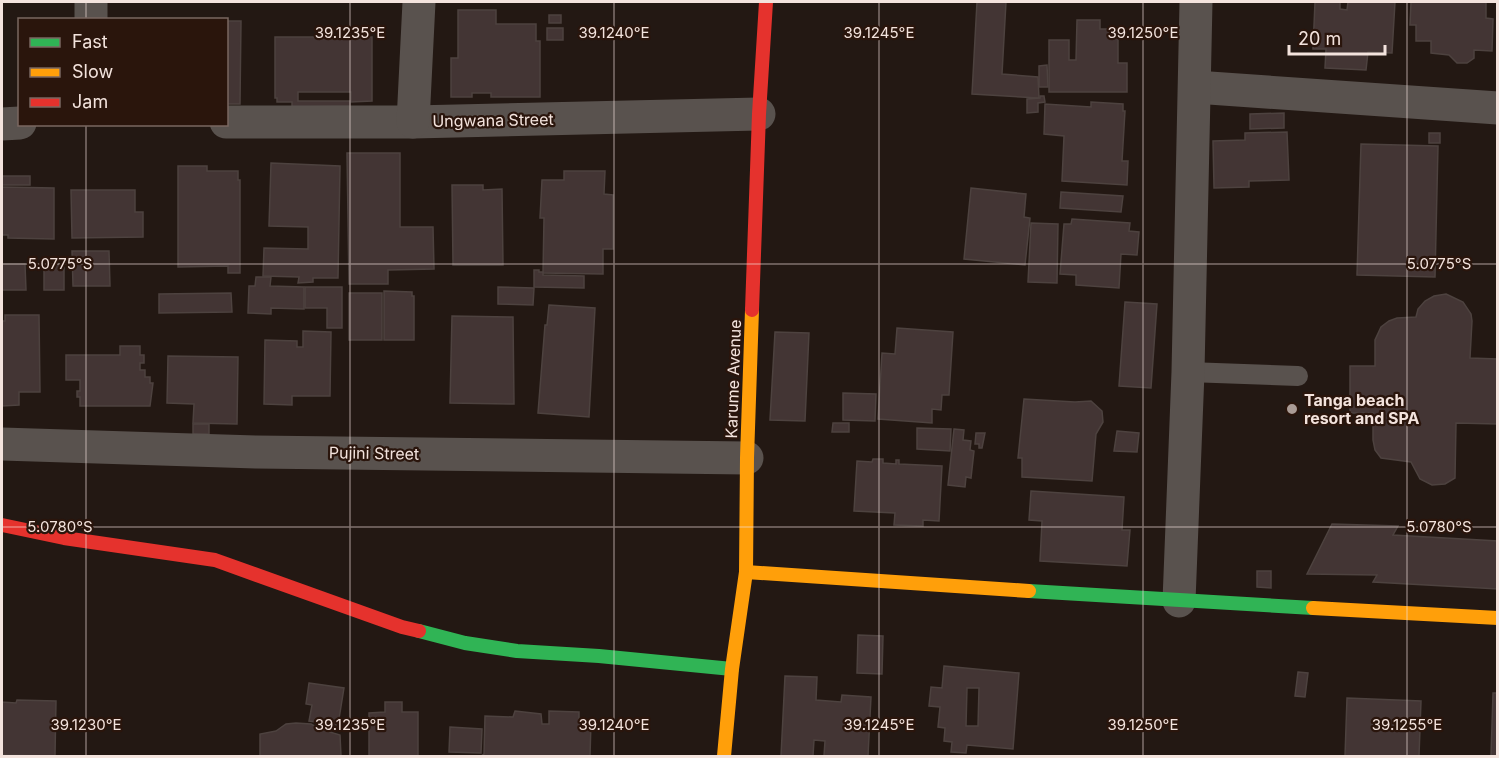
<svg xmlns="http://www.w3.org/2000/svg" width="1499" height="758" font-family="Inter,sans-serif">
<style>
.building{fill:#433534;stroke:#4d423f;stroke-width:1.5;fill-rule:evenodd}
.lines{fill:none;stroke-linecap:round;stroke-linejoin:round}
.lane{stroke:#59524e;stroke-width:20}
.street{stroke:#59524e;stroke-width:33}
.fast{stroke:#30b455;stroke-width:14}
.slow{stroke:#ff9f0a;stroke-width:14}
.jam{stroke:#e5322d;stroke-width:14}
.ticks{fill:none;stroke:#f3e3dd;stroke-width:1.5;stroke-opacity:0.45}
.poi-dot{fill:#aa9c96;stroke:#2a150c;stroke-width:2}
.labels{text-anchor:middle;dominant-baseline:central;stroke-width:4.5;stroke-linejoin:round;paint-order:stroke}
.street-label{font-size:16px;fill:#f3e3dd;stroke:#2a150c}
.poi-label{font-size:16px;font-weight:bold;fill:#f3e3dd;stroke:#2a150c;text-anchor:start}
.ticks-label{font-size:15px;text-anchor:middle;fill:#f3e3dd;stroke:#2a150c;stroke-width:4.5;stroke-linejoin:round;paint-order:stroke}
</style>
<rect width="100%" height="100%" fill="#231813"/>
<g class="building">
<polygon points="977,2 1006,2 1002,74 1038,77 1039,98 972,94"/>
<polygon points="1315,2 1340,2 1340,9 1347,10 1348,2 1395,2 1392,53 1368,52 1366,70 1325,68 1326,49 1313,49"/>
<polygon points="1411,2 1486,2 1486,18 1493,19 1492,51 1474,50 1474,58 1467,63 1457,63 1449,55 1431,53 1431,41 1416,41 1416,25 1410,25"/>
<polygon points="458,10 496,10 496,24 536,24 536,41 540,41 540,97 491,97 491,93 472,93 472,97 451,97 451,58 458,58"/>
<rect x="549" y="15" width="12" height="8"/>
<polygon points="1077,20 1100,20 1100,29 1118,29 1118,63 1127,63 1127,92 1049,92 1049,40 1069,40 1069,60 1076,60"/>
<polygon points="226,21 241,21 240,104 226,104"/>
<rect x="547" y="28" width="16" height="12"/>
<polygon points="275,37 372,37 372,101 351,102 351,92 298,92 298,101 350,101 350,106 292,107 292,102 277,102 277,98 275,98"/>
<polygon points="1047,65 1048,87 1039,87 1039,66"/>
<polygon points="1040,96 1044,96 1045,102 1038,103 1038,112 1027,113 1027,99 1040,98"/>
<polygon points="1091,102 1123,104 1123,111 1125,111 1122,161 1128,161 1127,185 1062,181 1064,136 1044,134 1045,104 1091,107"/>
<polygon points="1284,113 1284,128 1250,129 1250,114"/>
<polygon points="1287,132 1289,180 1249,181 1249,187 1214,188 1213,141 1245,140 1245,133"/>
<rect x="1429" y="133" width="11" height="10"/>
<polygon points="1361,144 1438,146 1435,277 1357,275"/>
<polygon points="347,153 400,153 400,227 433,227 434,269 388,270 388,284 349,284"/>
<polygon points="271,163 340,166 338,278 313,278 313,282 298,283 299,277 263,276 264,248 308,249 308,227 269,226"/>
<polygon points="178,166 207,166 207,171 238,171 238,180 240,180 240,273 228,273 228,266 178,267"/>
<polygon points="564,171 605,171 604,194 613,195 613,249 603,249 603,274 543,273 544,218 540,218 542,180 564,180"/>
<rect x="2" y="176" width="28" height="9"/>
<polygon points="452,185 483,185 483,190 502,189 503,265 453,265"/>
<polygon points="2,187 54,188 54,239 8,238 8,235 2,235"/>
<polygon points="971,188 1026,194 1024,217 1030,218 1025,265 964,259"/>
<polygon points="71,190 135,190 135,212 143,212 143,237 72,238"/>
<polygon points="1061,192 1123,196 1121,212 1060,208"/>
<polygon points="1072,219 1130,223 1129,231 1139,232 1137,255 1121,254 1119,288 1076,285 1076,275 1060,274 1064,224 1071,224"/>
<polygon points="1031,223 1058,224 1057,283 1028,282"/>
<polygon points="72,251 109,251 110,286 73,286"/>
<polygon points="2,264 25,264 26,290 2,290"/>
<rect x="44" y="264" width="20" height="26"/>
<polygon points="534,270 539,270 539,272 543,272 543,275 584,276 584,288 534,287"/>
<polygon points="256,277 271,277 270,286 304,287 304,309 271,308 271,314 248,313 249,286 255,286"/>
<polygon points="305,287 342,287 342,328 327,328 327,308 305,308"/>
<polygon points="498,287 534,288 533,305 498,304"/>
<polygon points="384,291 412,292 412,296 414,296 414,340 384,340"/>
<polygon points="231,293 232,312 159,313 159,294"/>
<rect x="349" y="293" width="33" height="47"/>
<polygon points="1446,294 1463,302 1471,314 1472,321 1470,358 1498,359 1498,424 1456,423 1455,478 1445,484 1432,485 1420,479 1411,462 1381,458 1375,450 1373,440 1373,413 1350,413 1350,366 1375,366 1375,340 1381,327 1389,321 1397,318 1416,317 1418,309 1425,301 1434,296"/>
<polygon points="1125,302 1157,304 1151,388 1119,386"/>
<polygon points="549,305 595,308 589,417 538,413 545,325 547,325"/>
<polygon points="5,315 39,315 40,392 19,392 19,405 2,406 2,321 5,321"/>
<polygon points="452,316 513,317 514,404 450,403"/>
<polygon points="897,328 953,332 949,395 942,395 941,410 932,409 932,423 878,419 882,353 895,354"/>
<polygon points="303,331 331,332 330,396 292,396 292,405 264,404 265,340 297,341 297,347 303,347"/>
<polygon points="775,332 809,333 805,421 770,420"/>
<polygon points="120,346 140,346 140,355 144,355 144,363 140,363 140,370 145,370 145,377 150,377 150,383 153,383 150,406 80,406 80,397 77,397 77,391 80,391 80,380 66,380 66,355 120,355"/>
<polygon points="168,356 238,357 237,424 193,423 194,404 167,403"/>
<polygon points="843,393 876,394 875,421 843,420"/>
<polygon points="1024,399 1075,402 1091,401 1102,411 1103,422 1096,434 1092,481 1022,477 1022,458 1018,458"/>
<polygon points="833,423 849,423 849,432 832,432"/>
<rect x="193" y="424" width="16" height="10"/>
<polygon points="917,428 951,429 950,451 917,449"/>
<polygon points="954,429 964,430 963,440 971,441 970,450 974,451 971,478 966,477 965,487 948,485"/>
<polygon points="1117,431 1139,433 1137,452 1114,451"/>
<polygon points="976,433 985,433 982,448 979,448 979,444 975,444"/>
<polygon points="873,459 883,459 883,463 896,464 896,460 899,460 899,464 942,466 939,521 923,520 923,526 894,525 895,513 854,511 857,461 872,462"/>
<polygon points="1031,491 1124,497 1122,530 1130,530 1127,566 1040,561 1042,521 1029,520"/>
<polygon points="1332,524 1398,526 1393,535 1498,541 1498,589 1373,582 1377,575 1307,574"/>
<polygon points="1257,571 1271,571 1271,588 1257,587"/>
<polygon points="858,635 883,636 882,674 857,673"/>
<path d="M944 666 1019 673 1013 749 967 745 966 753 951 752 952 742 944 741 945 728 938 727 940 707 929 706 931 687 942 688ZM967 688H979L978 726H966Z"/>
<polygon points="1298,672 1308,673 1305,697 1295,696"/>
<polygon points="785,676 817,677 816,700 841,702 842,695 871,697 868,756 824,756 825,741 814,740 813,756 781,756"/>
<polygon points="309,683 344,688 338,725 309,721 312,705 306,704"/>
<polygon points="1493,693 1498,693 1498,756 1484,756 1491,756"/>
<polygon points="1347,698 1421,701 1419,756 1345,756"/>
<polygon points="17,700 56,701 55,756 2,755 2,702 16,703"/>
<polygon points="385,702 402,702 402,712 418,712 418,756 369,756 369,713 385,712"/>
<polygon points="515,711 541,714 542,724 549,724 549,711 579,712 579,721 591,722 590,756 481,756 484,754 485,716 513,717"/>
<polygon points="296,723 311,724 320,729 340,735 341,756 260,756 260,734 276,731 286,724"/>
<polygon points="450,727 482,729 481,753 449,752"/>
</g>
<g class="lines">
<polyline class="lane" points="1188,372 1298,376"/>
<g class="street">
<polyline points="91,20 91,2"/>
<polyline points="1195,87 1498,108"/>
<polyline points="226,122 413,122 759,114"/>
<polyline points="413,122 419,2"/>
<polyline points="2,124 20,123"/>
<polyline points="2,444 256,452 747,458"/>
<polyline points="1179,601 1188,372 1196,2"/>
</g>
<g class="fast">
<polyline points="1029,591 1313,608"/>
<polyline points="419,631 465,643 517,651 599,656 732,669"/>
</g>
<g class="slow">
<polyline points="746,572 1029,591"/>
<polyline points="1313,608 1498,618"/>
<polyline points="724,756 732,669 746,572 747,458 752,310"/>
</g>
<g class="jam">
<polyline points="752,310 759,114 766,2"/>
<polyline points="2,525 64,538 215,560 402,627 419,631"/>
</g>
</g>
<path class="ticks" d="M86 2V20M350 2V756M614 2V756M879 2V756M1143 2V756M1407 2V756M86 124V756M2 264H1498M2 527H1498"/>
<circle class="poi-dot" cx="1292" cy="409" r="6"/>
<g class="labels">
<g class="street-label">
<text transform="translate(493 120) rotate(-1)">Ungwana Street</text>
<text transform="translate(733 379) rotate(-88)">Karume Avenue</text>
<text transform="translate(374 453) rotate(1)">Pujini Street</text>
</g>
<g class="poi-label">
<text x="1304" y="400">Tanga beach<tspan x="1304" dy="18">resort and SPA</tspan></text>
</g>
</g>
<g class="ticks-label">
<text x="350" y="38">39.1235°E</text>
<text x="614" y="38">39.1240°E</text>
<text x="879" y="38">39.1245°E</text>
<text x="1143" y="38">39.1250°E</text>
<text x="60" y="269">5.0775°S</text>
<text x="1439" y="269">5.0775°S</text>
<text x="60" y="532">5.0780°S</text>
<text x="1439" y="532">5.0780°S</text>
<text x="86" y="730">39.1230°E</text>
<text x="350" y="730">39.1235°E</text>
<text x="614" y="730">39.1240°E</text>
<text x="879" y="730">39.1245°E</text>
<text x="1143" y="730">39.1250°E</text>
<text x="1407" y="730">39.1255°E</text>
</g>
<rect width="1499" height="758" fill="none" stroke="#f3e3dd" stroke-width="6"/>
<rect x="18" y="18" width="210" height="108" fill="#2a150c" stroke="#7a6760" stroke-width="1.5"/>
<rect x="30" y="38" width="30" height="9" fill="#30b455" stroke="#7a6760" stroke-width="1.5"/>
<text x="72" y="48" font-size="18" fill="#f3e3dd">Fast</text>
<rect x="30" y="68" width="30" height="9" fill="#ff9f0a" stroke="#7a6760" stroke-width="1.5"/>
<text x="72" y="78" font-size="18" fill="#f3e3dd">Slow</text>
<rect x="30" y="98" width="30" height="9" fill="#e5322d" stroke="#7a6760" stroke-width="1.5"/>
<text x="72" y="108" font-size="18" fill="#f3e3dd">Jam</text>
<path d="M1289 45v9h96v-9" fill="none" stroke="#f3e3dd" stroke-width="3"/>
<text x="1298" y="45" font-size="18" fill="#f3e3dd" stroke="#2a150c" stroke-width="4.5" paint-order="stroke">20 m</text>
</svg>
